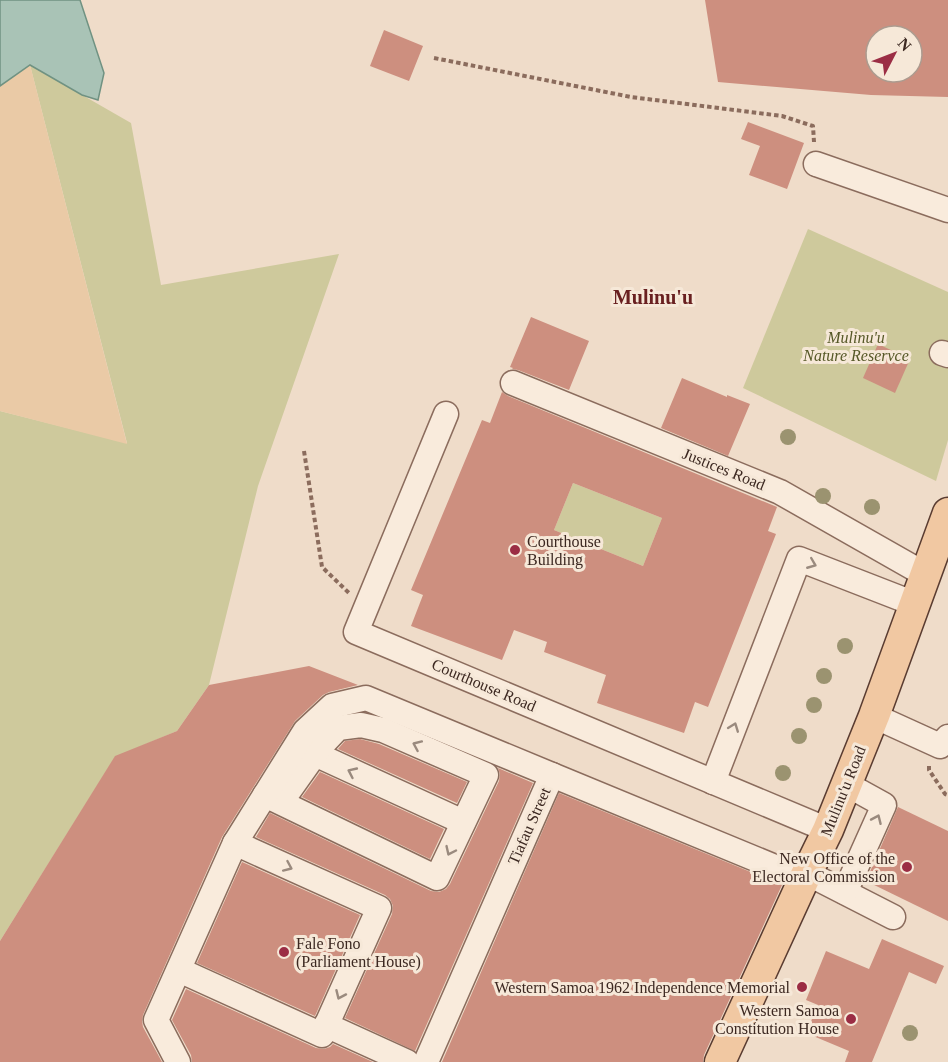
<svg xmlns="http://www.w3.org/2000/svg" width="948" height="1062" font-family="Georgia,serif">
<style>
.green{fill:#cec99c}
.sand{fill:#eacaa6}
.water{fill:#a9c3b6;stroke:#709282;stroke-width:1.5}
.building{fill:#cd8f7f;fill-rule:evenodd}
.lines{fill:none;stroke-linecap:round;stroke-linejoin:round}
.minor-casing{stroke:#8b6c5d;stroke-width:27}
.major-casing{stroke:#5a3c31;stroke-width:33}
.path{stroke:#8b6c5d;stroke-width:4;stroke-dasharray:4.5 3;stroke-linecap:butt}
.minor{stroke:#f9ebdc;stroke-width:24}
.major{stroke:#f1c8a2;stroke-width:30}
.tree{fill:#9b9370}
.oneway{stroke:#9a8a7e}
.poi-dot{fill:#9b2d44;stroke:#f6e8d8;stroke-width:2}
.labels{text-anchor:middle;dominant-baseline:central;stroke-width:6;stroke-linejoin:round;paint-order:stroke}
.park-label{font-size:16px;font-style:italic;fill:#565827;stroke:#f6e8d8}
.street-label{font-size:16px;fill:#3c2821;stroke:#f6e8d8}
.poi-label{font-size:16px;fill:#3c2821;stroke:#f6e8d8;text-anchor:end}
.quarter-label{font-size:20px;font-weight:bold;fill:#692020;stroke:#f6e8d8}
</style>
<rect width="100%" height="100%" fill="#efdcc9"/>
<g class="green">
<polygon points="30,65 131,123 161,285 339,254 258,486 209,685 177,731 115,757 0,941 0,411 127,443"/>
<polygon points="808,229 948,292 948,440 936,481 743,388"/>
<polygon points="573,483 662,518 643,566 554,530"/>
</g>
<polygon class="sand" points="30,65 127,444 0,411 0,86"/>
<polygon class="water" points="0,0 80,0 104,73 98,100 82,95 30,65 0,86"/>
<g class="building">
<path d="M705 0H948V97L871 95 718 82ZM876 36H912V72H876Z"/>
<polygon points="384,30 423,46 409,81 370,66"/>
<polygon points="748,122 804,143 787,189 749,175 760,146 741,139"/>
<polygon points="531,317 589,341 569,390 518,370 512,369 513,368 510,367"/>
<polygon points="878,344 910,359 895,393 863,378"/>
<polygon points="682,378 727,397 727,395 750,404 728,456 661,428"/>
<path d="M502 392 508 396 777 507 768 531 776 534 708 707 695 702 684 733 597 703 606 675 544 652 547 642 514 630 502 660 411 626 423 595 411 590 482 420 490 423ZM573 483 662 518 643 566 554 530Z"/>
<polygon points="309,666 358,685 329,692 323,695 295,721 222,837 143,1015 142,1021 143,1027 162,1062 0,1062 0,941 115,756 177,731 209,685"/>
<polygon points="360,739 379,744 467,782 457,803 338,749 345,741"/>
<polygon points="498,768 533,783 415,1051 345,1018 392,914 393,906 390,899 385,895 256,837 270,813 431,891 439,892 446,889 450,884 499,781 500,774"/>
<polygon points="320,772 444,829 430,859 302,797"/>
<polygon points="559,793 782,885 704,1055 703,1062 442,1062"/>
<polygon points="898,807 948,831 948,921 866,881"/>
<polygon points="242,862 360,915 315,1016 197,963"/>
<polygon points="882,939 944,966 936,984 909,972 872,1062 845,1062 849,1051 806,1033 818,1005 806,1000 826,951 869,969"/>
<polygon points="186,989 316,1048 324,1049 330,1047 333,1044 373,1062 192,1062 191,1055 172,1020"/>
</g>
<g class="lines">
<g class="minor-casing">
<g id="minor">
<polyline points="816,164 948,210"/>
<polyline points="942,353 948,355"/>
<polyline points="513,383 780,492 926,575"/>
<polyline points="446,414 356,632 828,830"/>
<polyline points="874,716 940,746 948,737"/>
<polyline points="315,754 463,822"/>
<polyline points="713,782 799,559 915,604"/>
<polyline points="265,795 437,878 486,775 383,730 361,725 338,728 320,747 281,802"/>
<polyline points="807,873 893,917"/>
<polyline points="845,892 884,805 846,784"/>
<polyline points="179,970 322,1035 379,908 235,843"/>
<polyline points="326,1025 407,1062"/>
<polyline points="178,1062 156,1020 235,843 305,731 332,706 366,698 552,775"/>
<polyline points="426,1062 552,775 804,879"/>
</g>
</g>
<g class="major-casing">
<polyline id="major" points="720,1062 804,879 828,830 874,716 948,513"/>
</g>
<g class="path">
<polyline points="434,58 631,97 782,116 813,126 814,142"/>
<polyline points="304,451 322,567 350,594"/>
<polyline points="929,766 929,770 945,794 948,795"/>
</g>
<use href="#minor" class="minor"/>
<use href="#major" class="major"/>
</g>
<g class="tree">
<circle cx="788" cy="437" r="8"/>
<circle cx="823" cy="496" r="8"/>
<circle cx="872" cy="507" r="8"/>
<circle cx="845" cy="646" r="8"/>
<circle cx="824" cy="676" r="8"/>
<circle cx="814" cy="705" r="8"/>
<circle cx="799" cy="736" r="8"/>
<circle cx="783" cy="773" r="8"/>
<circle cx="910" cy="1033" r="8"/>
</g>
<defs><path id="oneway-chevron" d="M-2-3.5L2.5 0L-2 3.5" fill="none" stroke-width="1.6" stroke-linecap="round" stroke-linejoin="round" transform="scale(1.5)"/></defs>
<g class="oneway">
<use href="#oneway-chevron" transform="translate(812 564) rotate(22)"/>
<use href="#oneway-chevron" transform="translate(734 727) rotate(-69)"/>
<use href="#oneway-chevron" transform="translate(417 745) rotate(-156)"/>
<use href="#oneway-chevron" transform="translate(352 772) rotate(-155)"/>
<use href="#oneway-chevron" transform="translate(877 819) rotate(-66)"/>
<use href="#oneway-chevron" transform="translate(450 851) rotate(115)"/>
<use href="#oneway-chevron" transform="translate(288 867) rotate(24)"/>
<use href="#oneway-chevron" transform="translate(340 995) rotate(114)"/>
</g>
<g class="poi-dot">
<circle cx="515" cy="550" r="6"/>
<circle cx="907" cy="867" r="6"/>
<circle cx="284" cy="952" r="6"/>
<circle cx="802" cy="987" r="6"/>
<circle cx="851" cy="1019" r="6"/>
</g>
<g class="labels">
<g class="park-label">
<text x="856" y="337">Mulinu'u<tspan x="856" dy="18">Nature Reservce</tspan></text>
</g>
<g class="street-label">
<text transform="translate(724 469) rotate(22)">Justices Road</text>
<text transform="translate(484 685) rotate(23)">Courthouse Road</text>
<text transform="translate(843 791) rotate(-68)">Mulinu'u Road</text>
<text transform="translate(529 826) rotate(-66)">Tiafau Street</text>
</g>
<g class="poi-label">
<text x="527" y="541" text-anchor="start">Courthouse<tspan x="527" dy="18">Building</tspan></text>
<text x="895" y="858">New Office of the<tspan x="895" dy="18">Electoral Commission</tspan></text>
<text x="296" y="943" text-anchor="start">Fale Fono<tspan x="296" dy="18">(Parliament House)</tspan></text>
<text x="790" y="987">Western Samoa 1962 Independence Memorial</text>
<text x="839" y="1010">Western Samoa<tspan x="839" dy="18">Constitution House</tspan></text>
</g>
<g class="quarter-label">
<text x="653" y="297">Mulinu'u</text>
</g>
</g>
<g transform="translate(894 54) rotate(48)"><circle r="28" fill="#f6e8d8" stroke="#ac9b8f" stroke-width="1.5"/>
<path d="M0-4.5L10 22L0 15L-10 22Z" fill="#9b2d44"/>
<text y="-9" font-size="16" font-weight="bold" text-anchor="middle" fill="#3c2821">N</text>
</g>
</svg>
